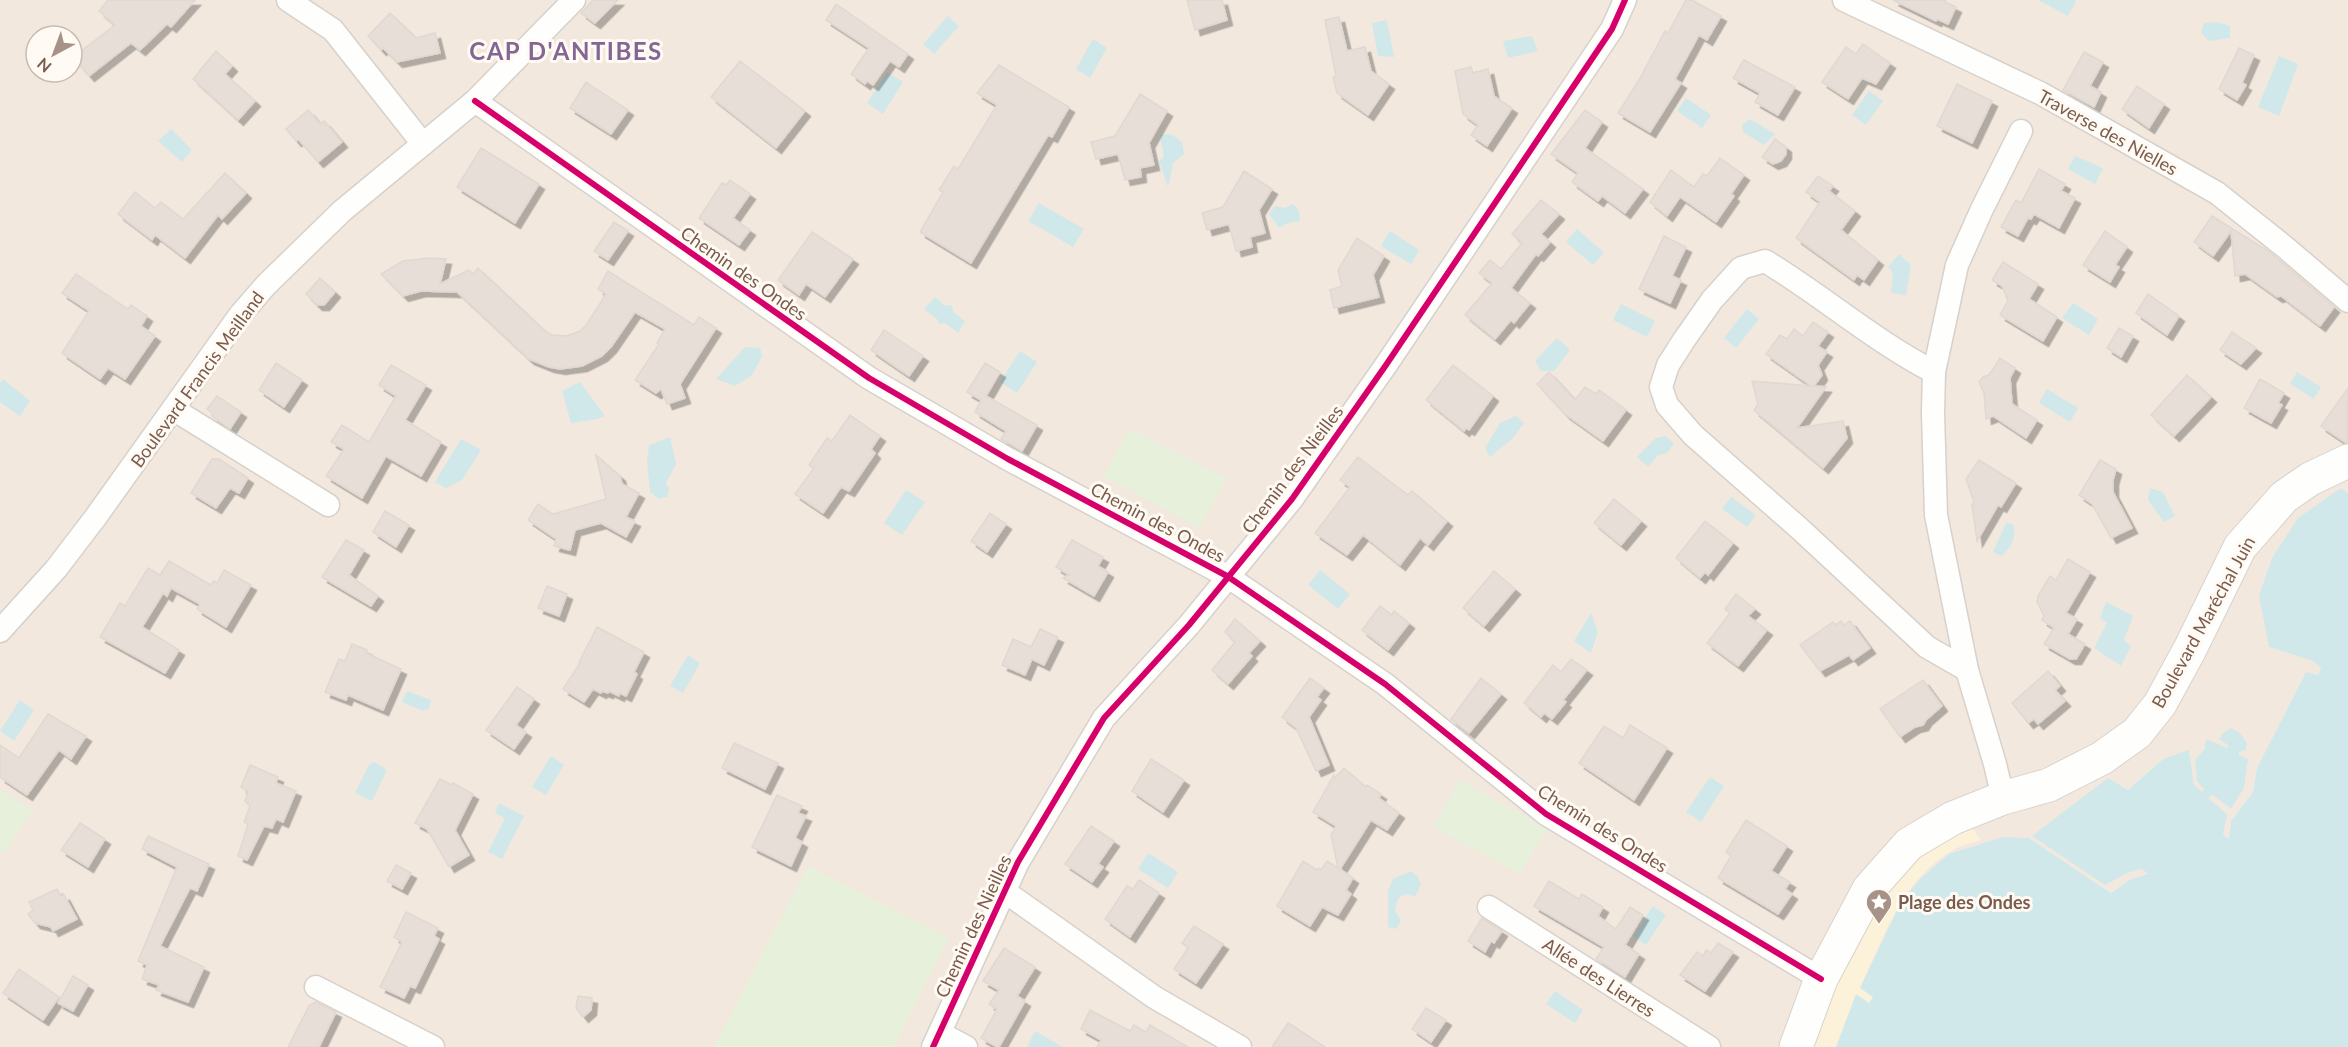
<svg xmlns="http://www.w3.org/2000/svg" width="2348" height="1047" font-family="Lato,sans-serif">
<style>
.residential{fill:#f2e8de;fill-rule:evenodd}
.green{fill:#e7f0db}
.sand{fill:#fbf2d9}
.water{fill:#d0e8ea}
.building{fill:#e6ded7;stroke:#e2d8d2;stroke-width:1.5;filter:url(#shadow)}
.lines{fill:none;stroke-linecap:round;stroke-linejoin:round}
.street-casing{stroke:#d7d1cb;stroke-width:25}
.secondary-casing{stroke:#d9d2cb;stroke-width:35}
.street{stroke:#fefefd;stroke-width:22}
.secondary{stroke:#fefefd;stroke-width:33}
.cycleway-casing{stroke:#fffaf3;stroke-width:10}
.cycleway{stroke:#d6006c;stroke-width:6}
.labels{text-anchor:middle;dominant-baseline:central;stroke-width:6;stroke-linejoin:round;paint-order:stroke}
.street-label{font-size:18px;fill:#7a5c4d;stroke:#fffaf3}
.poi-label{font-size:18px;font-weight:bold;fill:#7a5c4d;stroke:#fffaf3;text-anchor:start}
.district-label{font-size:24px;font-weight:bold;letter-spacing:1.5px;fill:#846695;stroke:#fffaf3}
</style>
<defs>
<filter id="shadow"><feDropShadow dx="5.5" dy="5.5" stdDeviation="0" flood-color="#0004"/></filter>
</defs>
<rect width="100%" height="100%" fill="#f9f5f0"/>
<path class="residential" d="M0 0H2348V493L2341 488 2269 647 2313 661 2321 668 2318 675 2306 672 2257 768 2253 792 2231 821 2229 839 2223 835 2208 798 2213 794 2239 755V752L2245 751 2228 746 2227 748 2205 747 2195 760 2204 789 2202 793 2194 785 2189 751 2163 759 2128 790 2129 871 2142 869 2148 874 2131 879 2111 893 2029 838 1856 995 1836 1047H0ZM36 36H72V72H36Z"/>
<g class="green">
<polygon points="1130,429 1226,478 1200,528 1103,476"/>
<polygon points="1459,780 1548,829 1519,874 1434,827"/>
<polygon points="0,789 33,811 4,853 0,851"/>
<polygon points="808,866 949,938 893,1047 714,1047"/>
</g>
<path class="sand" d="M1967 828H1972L1981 840C1972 843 1962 845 1955 849 1903 877 1883 939 1860 988L1873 997 1869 1003 1856 995 1836 1047H1810C1835 984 1874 890 1931 848 1942 840 1955 835 1967 828Z"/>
<g class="water">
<polygon points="2038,0 2074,0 2076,1 2068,16"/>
<polygon points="948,16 959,26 934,54 923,44"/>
<polygon points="1387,20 1394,57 1378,56 1372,23"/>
<polygon points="2217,22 2230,26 2230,38 2209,41 2201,33 2204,23"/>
<polygon points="1532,36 1538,51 1508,58 1503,41"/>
<polygon points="1093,39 1107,48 1090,78 1076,69"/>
<polygon points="2279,56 2298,64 2279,116 2258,107"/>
<polygon points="887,72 903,82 883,114 867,103"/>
<polygon points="1869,91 1883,101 1866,125 1852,115"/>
<polygon points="1686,98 1711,115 1702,128 1677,111"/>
<polygon points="1750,119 1775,134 1764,145 1743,132 1742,125"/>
<polygon points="171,129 192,150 182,162 158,141"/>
<polygon points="1171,134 1182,142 1184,154 1173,163 1168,187 1159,161 1164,157 1160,135"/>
<polygon points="2075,156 2103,168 2095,184 2068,169"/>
<polygon points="1039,203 1084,229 1073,247 1028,221"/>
<polygon points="1293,204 1299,210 1300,221 1288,223 1279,228 1269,214 1275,206 1284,208"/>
<polygon points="1577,229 1604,253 1593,265 1566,242"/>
<polygon points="1390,231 1419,250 1411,264 1381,246"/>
<polygon points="1899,254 1911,265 1906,295 1891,293 1893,272 1888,267"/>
<polygon points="935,297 944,305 952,306 953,312 965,321 958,333 945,323 939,324 937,319 924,309"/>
<polygon points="2073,303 2098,319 2089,335 2062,318"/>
<polygon points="1621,304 1655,321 1647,337 1613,320"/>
<polygon points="1747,309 1759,319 1736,348 1724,338"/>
<polygon points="1557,338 1570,350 1554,371 1541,371 1535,361"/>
<polygon points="745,347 760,348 762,356 752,375 735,386 716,379"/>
<polygon points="1020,351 1037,362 1017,393 1000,382"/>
<polygon points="2297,372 2321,387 2314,399 2290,384"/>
<polygon points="3,379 30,401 20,416 0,402 0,383"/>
<polygon points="580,382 605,416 597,419 571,423 562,391"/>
<polygon points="2047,389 2078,408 2070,422 2039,403"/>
<polygon points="1516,416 1524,423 1512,439 1490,457 1485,448 1500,423"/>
<polygon points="1666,436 1674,444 1667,453 1658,455 1648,467 1637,457 1656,438"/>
<polygon points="670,437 676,464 666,483 669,489 667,497 659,499 650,492 647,462 649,445"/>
<polygon points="461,439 481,450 462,480 446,488 435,482"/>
<polygon points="2150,488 2163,492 2175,516 2164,522 2148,500"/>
<polygon points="2341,488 2348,493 2348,1047 1836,1047 1856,994 1869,1003 1873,997 1860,988 1901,902 1920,879 1949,854 2003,837 2029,838 2111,893 2131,879 2148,874 2142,869 2129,872 2105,885 2032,836 2108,778 2128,790 2163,759 2189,750 2194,785 2202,792 2204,789 2197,781 2195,760 2205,748 2206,739 2227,748 2228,745 2219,739 2223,733 2231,728 2241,734 2247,744 2245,751 2239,752 2239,755 2248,759 2244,788 2231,809 2213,795 2208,798 2227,814 2223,835 2229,839 2231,821 2253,792 2257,768 2306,672 2318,675 2321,668 2313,661 2269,647 2259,596 2272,558 2298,518"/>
<polygon points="906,490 925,502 902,535 884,523"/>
<polygon points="1731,497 1756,515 1747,527 1722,509"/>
<path d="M2006 523 2013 524C2017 538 2011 546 2002 556L1993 552Z"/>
<polygon points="1320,570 1350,594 1338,609 1308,585"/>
<polygon points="2106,602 2133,616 2124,640 2131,646 2121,666 2094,648 2107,623 2100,618"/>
<polygon points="1591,613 1598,632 1591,653 1574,641"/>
<polygon points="688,655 700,663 683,693 670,686"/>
<polygon points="407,691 431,700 429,709 423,711 402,702"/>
<polygon points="20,700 34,710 14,741 0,731"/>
<polygon points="551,756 564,765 546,795 532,787"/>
<polygon points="374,762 385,768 386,772 372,801 355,793 369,765"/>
<polygon points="1710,777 1724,786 1701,822 1686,812"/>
<polygon points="499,803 524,816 502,859 488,852 505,818 495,813"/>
<polygon points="1148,853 1178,872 1168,888 1138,869"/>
<polygon points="1411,871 1418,877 1421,885 1415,897 1407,894 1398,898 1395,910 1401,921 1396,929 1388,927 1388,890 1393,879"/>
<polygon points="1653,906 1666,915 1646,945 1633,936"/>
<polygon points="1555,991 1583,1010 1575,1023 1546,1004"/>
<polygon points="1035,1031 1063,1047 1027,1047"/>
</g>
<g class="building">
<polygon points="108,0 195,0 171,27 167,24 140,50 131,43 89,76 73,57 115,25 99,11"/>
<polygon points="593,0 618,0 595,23 581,13"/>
<polygon points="1187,0 1222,0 1227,20 1195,30"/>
<polygon points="1686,0 1692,0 1721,16 1707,40 1699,35 1675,79 1681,83 1650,132 1618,113 1639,80 1665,31 1668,33"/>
<polygon points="1893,0 1946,0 1945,2 1956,7 1948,24 1937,19 1936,21"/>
<polygon points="836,4 908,54 899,67 890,61 873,85 867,81 865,84 851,74 869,48 826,20"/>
<polygon points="390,13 416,38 435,33 440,53 397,62 383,48 381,50 368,36"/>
<polygon points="1339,17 1347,51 1365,47 1371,71 1389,84 1368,115 1337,93 1333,77 1336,76 1325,20"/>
<polygon points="1863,44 1890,63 1876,84 1862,78 1848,99 1822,82 1846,47 1856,54"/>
<polygon points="2239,48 2254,55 2242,83 2246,85 2237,100 2219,89"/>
<polygon points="216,51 232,66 225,74 255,101 238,120 193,79"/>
<polygon points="2084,52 2103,62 2090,86 2101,92 2094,107 2063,90"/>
<polygon points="1744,60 1795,87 1778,115 1755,102 1760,93 1733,78"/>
<polygon points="740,61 805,111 776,148 711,97"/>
<polygon points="999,65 1069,107 1052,137 1048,135 971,263 920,232 943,192 939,190 954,166 958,169 997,105 977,93"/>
<polygon points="1471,67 1473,73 1488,69 1494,96 1512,108 1487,146 1471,135 1478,125 1463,114 1455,71"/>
<polygon points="586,82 628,110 611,134 570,108"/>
<polygon points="1957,84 1992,101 1972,143 1937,126"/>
<polygon points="2137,86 2164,104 2149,128 2122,109"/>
<polygon points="1140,94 1167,111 1149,143 1154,165 1140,168 1141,177 1125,180 1118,154 1096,159 1091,142 1115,136"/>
<polygon points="308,110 320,124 324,121 342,142 318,162 299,140 296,141 286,129"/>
<polygon points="1585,110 1602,122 1585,148 1643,189 1625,213 1602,196 1598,201 1572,182 1578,173 1551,154"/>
<polygon points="1775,139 1786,147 1786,154 1781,161 1773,164 1762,157"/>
<polygon points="481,148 539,184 515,223 457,187"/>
<polygon points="1720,158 1744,175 1731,194 1734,196 1716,222 1680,197 1667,216 1650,202 1671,170 1694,187 1703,174 1707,176"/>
<polygon points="2039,169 2065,184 2061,191 2075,198 2059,228 2034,214 2031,219 2028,218 2018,236 2001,227 2016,200 2021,203"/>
<polygon points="1244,171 1272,189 1259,210 1265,233 1250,237 1252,247 1236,251 1229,224 1207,230 1202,213 1223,207"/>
<polygon points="225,173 246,193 222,219 218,215 185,258 155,235 152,240 118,214 135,192 155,208 161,202 183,219"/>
<polygon points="1818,176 1833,186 1829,191 1855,211 1841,230 1878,260 1864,280 1857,275 1854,280 1796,238 1820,202 1806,192"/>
<polygon points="730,180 750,194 733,218 750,230 739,245 699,218 722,183 726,185"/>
<polygon points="1541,200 1559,214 1541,234 1550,242 1538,256 1536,254 1511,288 1530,303 1514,323 1511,320 1495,339 1465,315 1492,283 1479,273 1490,260 1501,269 1522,243 1512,234"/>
<polygon points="2212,216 2268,251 2334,307 2320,326 2281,296 2277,297 2245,274 2235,276 2231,231 2213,256 2194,242"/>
<polygon points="614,222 628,231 608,260 594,251"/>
<polygon points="2105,231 2127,247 2115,265 2119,267 2110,282 2083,265"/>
<polygon points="812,232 853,259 825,297 806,284 799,295 778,280"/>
<polygon points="1664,236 1686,247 1672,276 1681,280 1670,303 1639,289"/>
<polygon points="1357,238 1384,256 1373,275 1379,297 1334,308 1330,290 1342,286 1338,270"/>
<polygon points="429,258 446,259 440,284 469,270 473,274 478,268 546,332 552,335 567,336 580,331 587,324 606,294 598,289 608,271 694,325 699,317 716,328 680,384 685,398 667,404 661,389 656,393 635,380 659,344 657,343 665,329 635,312 611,347 602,356 582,366 560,369 549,367 529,359 457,292 421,291 403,296 381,274 403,261"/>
<polygon points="2003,262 2038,284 2029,299 2057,317 2043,341 2000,315 2008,301 2002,286 1992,280"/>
<polygon points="76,274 128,309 131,305 147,316 141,326 155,336 125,379 108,368 100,379 62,353 89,311 62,293"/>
<polygon points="320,278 335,292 324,305 317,305 306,294"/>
<polygon points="2148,294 2179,316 2167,335 2136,313"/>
<polygon points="1813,322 1828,332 1818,346 1827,352 1818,365 1822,375 1814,386 1826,387 1797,428 1843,421 1847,438 1823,468 1754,410 1758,404 1752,381 1811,386 1766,354 1780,335 1787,339 1794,329 1803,336"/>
<polygon points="2119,328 2133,336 2121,357 2107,348"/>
<polygon points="884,330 923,356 909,376 871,350"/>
<polygon points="2232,332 2256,348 2241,364 2220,350"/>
<polygon points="2000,358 2015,368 2010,378 2012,404 2037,420 2026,438 1993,416 1986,419 1984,393 1979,382 1983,377 1989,375"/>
<polygon points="276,363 302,380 284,407 259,390"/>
<polygon points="985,363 1000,372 986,396 1037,425 1022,451 1001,439 1006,431 975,412 981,400 967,392"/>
<polygon points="391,365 426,385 405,420 441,442 421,476 386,456 362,498 326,476 344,449 331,442 342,425 369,442 396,396 379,385"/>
<polygon points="1453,365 1493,396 1469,430 1466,428 1464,431 1426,400"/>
<polygon points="1549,372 1575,400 1585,387 1596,394 1599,390 1626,410 1603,441 1565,414 1537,384"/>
<polygon points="2187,375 2211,397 2174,436 2151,415"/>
<polygon points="2260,379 2284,393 2278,403 2282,405 2271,423 2244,408"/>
<polygon points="2348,388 2348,443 2346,443 2321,426"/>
<polygon points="217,396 241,412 230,429 212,416 213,414 207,409"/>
<polygon points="850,415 880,436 871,449 875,453 849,491 841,487 823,513 795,494 814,468 809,465 827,438 832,441"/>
<polygon points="596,455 620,476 622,484 639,493 626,517 635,521 626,537 601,523 575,530 570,550 554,546 556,539 528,520 538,504 553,514 606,499"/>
<polygon points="1358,457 1408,495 1412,491 1447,521 1428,545 1420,538 1400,565 1363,535 1347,555 1315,533 1350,487 1340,480"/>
<polygon points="212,459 219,459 248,478 239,493 230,488 216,508 191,493"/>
<polygon points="1979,460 2016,483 2001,507 1998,505 1977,541 1972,505 1974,502 1966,479"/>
<polygon points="2100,460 2116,469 2113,480 2113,492 2132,528 2111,538 2092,504 2079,495"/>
<polygon points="1614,499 1641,521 1621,545 1594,523"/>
<polygon points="385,511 409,525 396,547 373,532"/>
<polygon points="990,513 1006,524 987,552 971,541"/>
<polygon points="1705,521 1733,543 1708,575 1705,572 1700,578 1676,558"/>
<polygon points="346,540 364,550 349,575 378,596 371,606 322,577"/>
<polygon points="1072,540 1103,557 1098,566 1108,572 1094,596 1063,578 1069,575 1056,567"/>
<polygon points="2068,559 2090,572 2066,613 2077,619 2068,634 2085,644 2076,659 2070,659 2044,644 2054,628 2042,620 2044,616 2037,602 2038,596 2050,576 2056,580"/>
<polygon points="169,561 211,585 214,581 217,583 224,570 251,585 226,627 197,609 200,604 171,588 167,596 163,593 142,627 179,650 165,673 100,637 120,603 125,606 148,568 160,575"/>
<polygon points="1494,571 1515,589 1484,626 1463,608"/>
<polygon points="547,586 567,594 559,616 538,608"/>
<polygon points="1736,594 1755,609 1748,616 1767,630 1738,666 1707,643 1730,613 1725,609"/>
<polygon points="1380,606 1392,615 1394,611 1409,623 1388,650 1362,630"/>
<polygon points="1235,619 1260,641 1249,653 1252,656 1228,684 1212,670 1235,642 1225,632"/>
<polygon points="1841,621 1844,625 1850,621 1870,648 1853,660 1849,655 1820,671 1800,645 1833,622 1835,625"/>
<polygon points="597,627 644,652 634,672 637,674 626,696 620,693 619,696 609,691 608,693 602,691 601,693 593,689 584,702 563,689 580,663 579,662"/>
<polygon points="1040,629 1058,637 1044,665 1032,659 1025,675 1002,665 1013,639 1031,647"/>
<polygon points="352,644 367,650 366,653 401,669 383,710 348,695 346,700 325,692 339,659 345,661"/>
<polygon points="1571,659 1587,670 1563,700 1566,702 1552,719 1544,713 1541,717 1524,703 1553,665 1561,672"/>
<polygon points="2048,671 2060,686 2055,690 2065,701 2038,724 2034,719 2028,723 2012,703"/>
<polygon points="1310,678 1324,688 1317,697 1321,700 1309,717 1329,765 1316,771 1296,728 1282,717"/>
<polygon points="1481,678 1501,694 1469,733 1451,719"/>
<polygon points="1923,680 1942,706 1926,720 1923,725 1915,727 1900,737 1880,709"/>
<polygon points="517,687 534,699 516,725 526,732 514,749 486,730"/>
<polygon points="48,714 86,736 71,759 59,750 27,795 0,777 0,745 19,758"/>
<polygon points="1630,725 1667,748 1634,800 1579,763 1604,726 1623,738"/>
<polygon points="734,743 778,763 765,789 722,768"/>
<polygon points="1151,759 1184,780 1163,812 1132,791"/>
<polygon points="250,765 278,777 276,783 296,791 283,822 276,819 272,828 264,826 247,860 238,856 248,824 244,822 250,806 245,801 248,791 241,787"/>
<polygon points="1344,768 1366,787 1367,785 1381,794 1379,798 1399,813 1387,830 1371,820 1340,869 1353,878 1346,890 1351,894 1338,915 1322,907 1310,926 1277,906 1303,861 1317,870 1318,868 1321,870 1327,861 1338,868 1331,835 1336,826 1313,812 1334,775 1335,778"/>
<polygon points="440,779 452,785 453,783 473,794 455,830 469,855 449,867 427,829 415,823"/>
<polygon points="777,795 802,806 798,813 806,816 795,838 802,842 791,866 752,847"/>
<polygon points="1746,820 1787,846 1771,871 1790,882 1785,889 1792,894 1778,914 1718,878 1731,856 1726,852"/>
<polygon points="80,823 105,839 88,867 61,850"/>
<polygon points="1091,826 1114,841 1098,864 1103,867 1092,882 1065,864"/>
<polygon points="148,836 209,864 197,891 190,888 160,946 204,967 188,1002 156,990 159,985 142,979 147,965 138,961 177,867 142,849"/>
<polygon points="396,865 411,873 402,889 387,881"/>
<polygon points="1139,880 1159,893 1130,937 1105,919 1127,886 1133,889"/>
<polygon points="1549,881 1579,899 1582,894 1603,907 1598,916 1616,929 1630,907 1643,915 1625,945 1639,954 1625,977 1596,959 1604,947 1534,906"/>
<polygon points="57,889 61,896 64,895 77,919 53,931 51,927 35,923 28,914 33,910 29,902"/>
<polygon points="406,912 438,928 434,936 439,939 415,988 410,986 404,998 380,987 402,942 394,937"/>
<polygon points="1482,918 1502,931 1494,943 1491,941 1485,952 1468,941"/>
<polygon points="1194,926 1223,944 1196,983 1174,969 1188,948 1182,943"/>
<polygon points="1718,943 1733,952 1705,991 1680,975 1697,952 1703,956 1706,950 1711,953"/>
<polygon points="1004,948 1035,967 1017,996 1025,1001 999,1047 997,1047 981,1038 997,1009 989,1004 999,990 983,981"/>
<polygon points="19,969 59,997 43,1020 3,993"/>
<polygon points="73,976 88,985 73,1011 58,1003"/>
<polygon points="578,996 592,998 591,1010 583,1017 576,1008"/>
<polygon points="315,1002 336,1012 319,1047 288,1047 309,1006"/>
<polygon points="1426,1008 1446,1020 1431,1042 1412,1029"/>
<polygon points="1090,1010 1130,1031 1134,1025 1146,1032 1150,1025 1188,1047 1097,1047 1101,1040 1081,1029"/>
<polygon points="1288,1023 1296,1028 1325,1047 1272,1047"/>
</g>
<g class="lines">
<g class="street-casing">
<g id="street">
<polyline points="288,0 333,30 423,144"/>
<polyline points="1844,0 2042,94 2217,193 2286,248 2348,301"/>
<polyline points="475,101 869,378 1008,459 1227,576 1385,684 1546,814 1821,979"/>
<path d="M1934 372C1874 341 1823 296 1765 261L1741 268 1712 300 1684 340 1668 365 1661 387 1667 405 1693 435 1800 529 1927 647 1967 670"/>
<polyline points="173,409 328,505"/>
<polyline points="0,631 56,569 95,518 240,315 266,285 342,211 475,101 574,0"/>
<polyline points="2003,798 1995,764 1967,670 1936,515 1933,413 1934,372 1957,265 1982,209 2021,131"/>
<polyline points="1004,891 1154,997 1240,1047"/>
<polyline points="1489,907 1709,1047"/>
<polyline points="316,987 433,1047"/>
<polyline points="940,1033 966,1047"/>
<polyline points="933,1047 1018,862 1104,718 1189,625 1292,499 1386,365 1612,29 1625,0"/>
</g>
</g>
<g class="secondary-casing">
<polyline id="secondary" points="1796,1047 1821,979 1869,889 1909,844 1953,818 2003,798 2049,785 2102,758 2137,733 2160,704 2190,649 2240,547 2284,497 2310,479 2348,461"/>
</g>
<use href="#street" class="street"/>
<use href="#secondary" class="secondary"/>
<g class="cycleway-casing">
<g id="cycleway">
<polyline points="475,101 869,378 1008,459 1227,576 1385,684 1546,814 1821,979"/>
<polyline points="933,1047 1018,862 1104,718 1189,625 1292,499 1386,365 1612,29 1625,0"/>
</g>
</g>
<use href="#cycleway" class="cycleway"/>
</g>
<defs>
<g id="sight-pin" transform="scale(1.35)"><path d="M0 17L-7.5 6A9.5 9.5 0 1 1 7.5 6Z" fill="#a69286" stroke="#fffaf3"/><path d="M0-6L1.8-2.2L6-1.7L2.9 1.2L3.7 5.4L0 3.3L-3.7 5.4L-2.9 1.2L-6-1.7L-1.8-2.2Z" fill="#fff"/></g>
</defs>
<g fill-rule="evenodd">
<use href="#sight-pin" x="1879" y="902"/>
</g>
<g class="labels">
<g class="street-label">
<text transform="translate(2108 132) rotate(29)">Traverse des Nielles</text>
<text transform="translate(744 273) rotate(35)">Chemin des Ondes</text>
<text transform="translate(197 379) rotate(-54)">Boulevard Francis Meilland</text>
<text transform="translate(1292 469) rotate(-53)">Chemin des Nieilles</text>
<text transform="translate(1158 522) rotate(28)">Chemin des Ondes</text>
<text transform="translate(2203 622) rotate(-61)">Boulevard Maréchal Juin</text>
<text transform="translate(1603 828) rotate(32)">Chemin des Ondes</text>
<text transform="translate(973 926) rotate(-65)">Chemin des Nieilles</text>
<text transform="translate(1599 977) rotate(33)">Allée des Lierres</text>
</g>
<g class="poi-label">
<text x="1898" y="902">Plage des Ondes</text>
</g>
<g class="district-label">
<text x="566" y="50">CAP D'ANTIBES</text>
</g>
</g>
<g transform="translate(54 54) rotate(221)"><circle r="28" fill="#fffaf3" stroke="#cabbb1" stroke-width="1.5"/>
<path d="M0-4.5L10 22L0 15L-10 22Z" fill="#a69286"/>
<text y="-9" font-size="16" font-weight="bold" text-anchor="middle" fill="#7a5c4d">N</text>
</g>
</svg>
